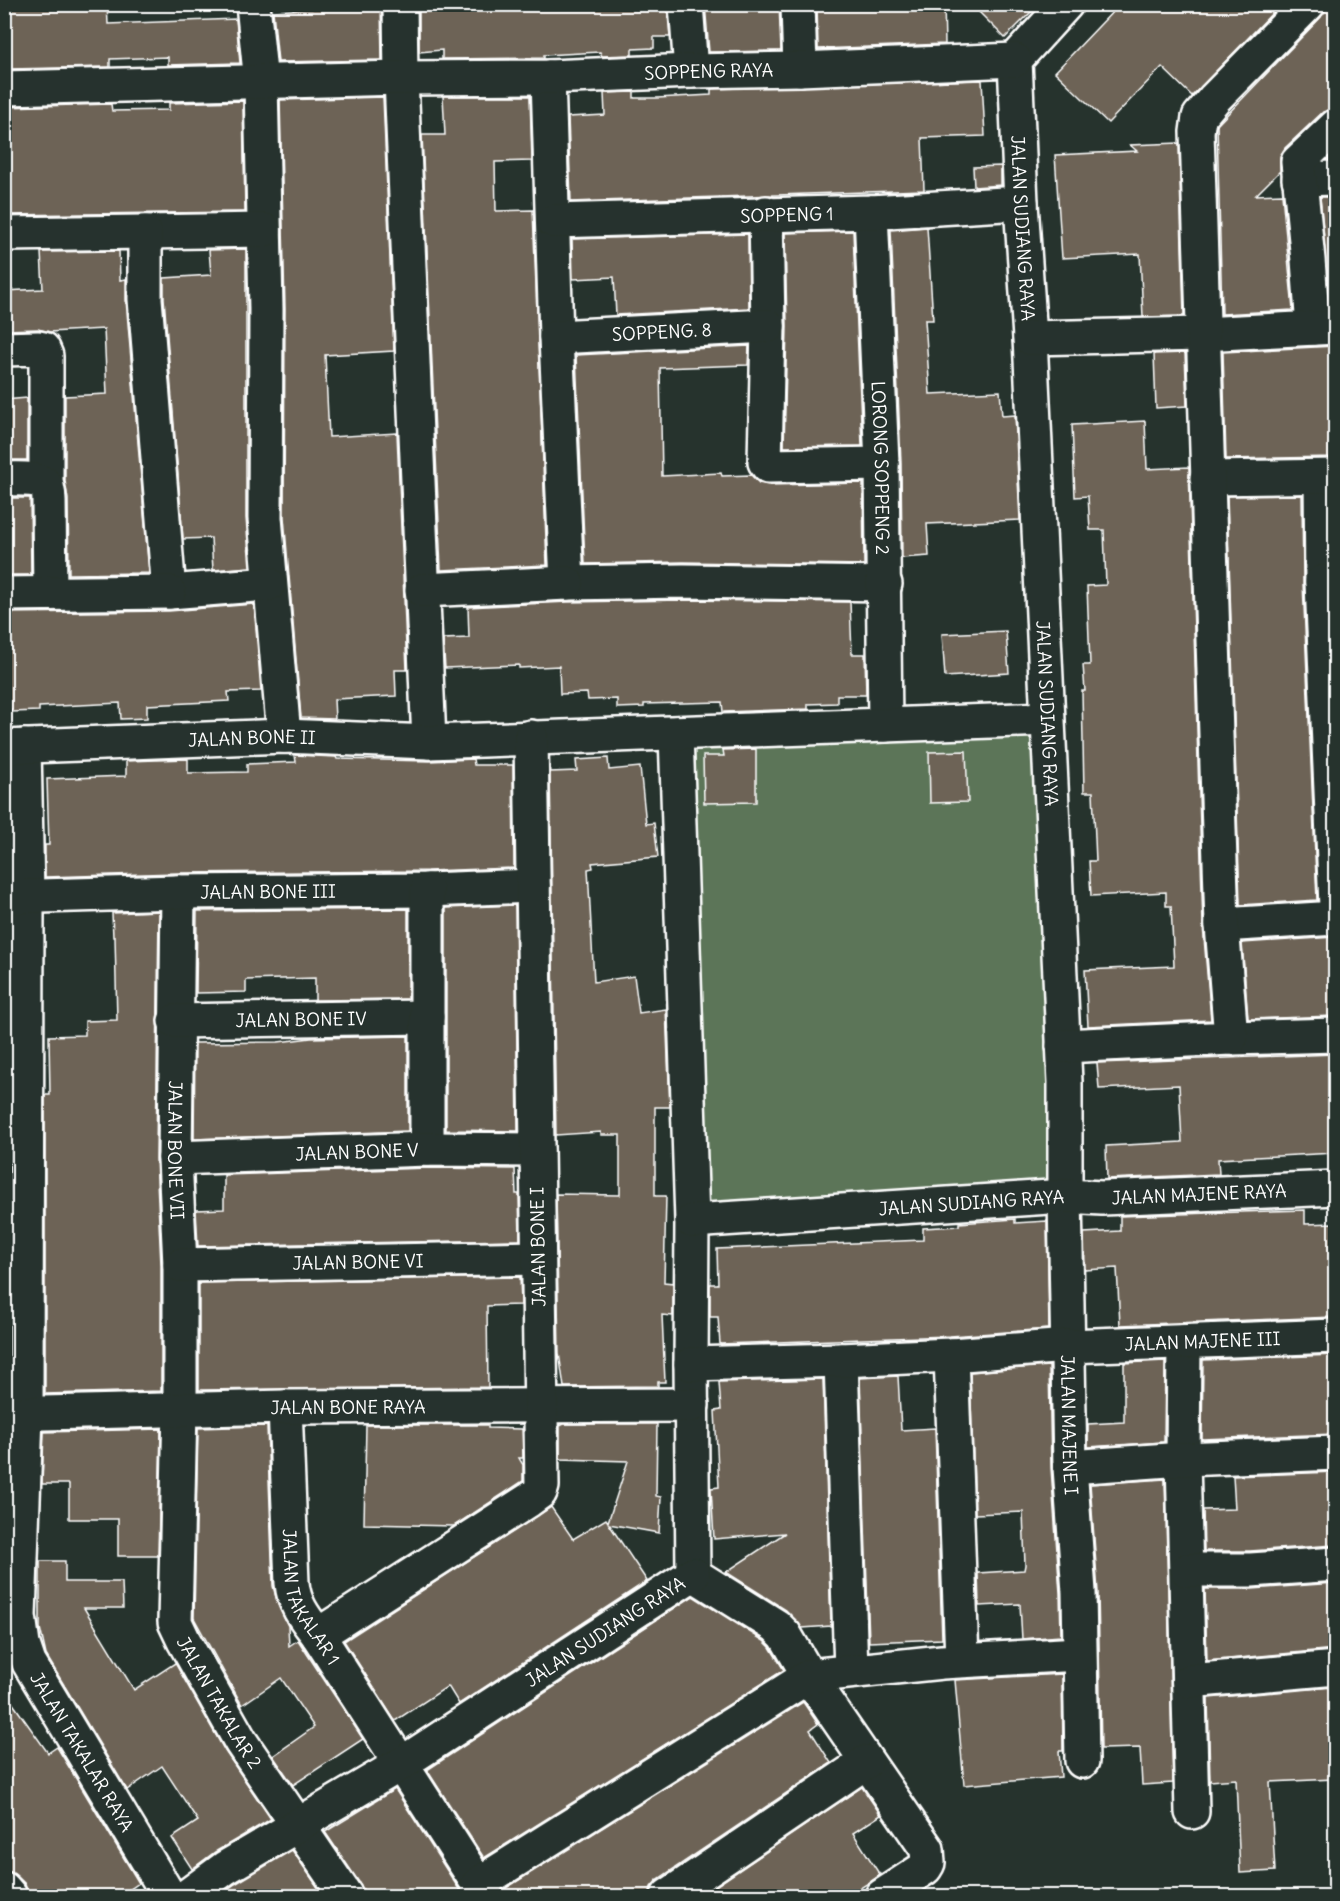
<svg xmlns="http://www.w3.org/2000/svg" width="1340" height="1901" font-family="Delius,sans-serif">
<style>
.green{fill:#5c7459;stroke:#aebaac;stroke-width:1.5}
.building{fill:#6d6456;stroke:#fff;stroke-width:1.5}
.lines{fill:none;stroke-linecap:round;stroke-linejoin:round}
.minor-casing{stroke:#fff;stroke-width:38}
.minor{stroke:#26332d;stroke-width:33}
.labels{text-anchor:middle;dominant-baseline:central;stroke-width:4.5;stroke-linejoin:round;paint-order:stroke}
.street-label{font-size:18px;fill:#fff;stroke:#26332d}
</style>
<rect width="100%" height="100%" fill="#26332d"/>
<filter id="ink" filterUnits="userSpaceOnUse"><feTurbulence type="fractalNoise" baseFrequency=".0167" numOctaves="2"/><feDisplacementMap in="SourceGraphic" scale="12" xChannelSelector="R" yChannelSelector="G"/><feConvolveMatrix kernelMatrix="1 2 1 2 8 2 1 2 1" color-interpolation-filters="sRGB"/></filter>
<g filter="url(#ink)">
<polygon class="green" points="1047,719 1065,1196 692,1221 676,733"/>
<g class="building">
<polygon points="6,4 107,4 108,24 236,19 240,63 168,65 168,57 110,59 110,67 9,69"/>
<polygon points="312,4 381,4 382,60 278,62 273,11 312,9"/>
<polygon points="419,4 667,4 670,37 654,37 654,48 632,49 632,55 602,56 600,52 544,55 544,58 442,59 442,50 419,52"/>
<polygon points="705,4 779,4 781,51 709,52"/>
<polygon points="817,4 944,4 945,44 818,49"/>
<polygon points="971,4 1039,4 1005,38"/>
<polygon points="1120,4 1281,4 1192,96 1162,67 1108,123 1055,72"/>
<polygon points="1326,4 1335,4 1335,108 1323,112 1285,148 1280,156 1280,171 1256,195 1282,194 1293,310 1222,314 1217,125 1321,17"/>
<polygon points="982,80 985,136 922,138 924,190 571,202 568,117 605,115 604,93 634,92 634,98 657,98 711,95 711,89"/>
<polygon points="443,96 530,96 532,161 495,162 496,211 533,210 547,565 441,570 422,135 445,135"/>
<polygon points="383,97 394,351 325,355 329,437 397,433 407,670 395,670 396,696 334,699 335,719 301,718 284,517 285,309 280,100"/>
<polygon points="243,101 245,212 4,215 4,107 111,104 112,111 169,110 169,103"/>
<polygon points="1179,143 1184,316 1143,317 1140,254 1062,258 1055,155 1137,151 1130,145"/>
<polygon points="1001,166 1001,185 974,187 973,167"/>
<polygon points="1320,197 1335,197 1335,308 1330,309"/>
<polygon points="927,227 933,320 925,320 930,394 1000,391 1002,416 1015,415 1020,520 927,524 929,556 902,558 901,463 891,230"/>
<polygon points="853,231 862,446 784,447 787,326 785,233"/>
<polygon points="748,234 749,308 616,315 614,277 573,279 572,239"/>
<polygon points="246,249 246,518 250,567 213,570 211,538 183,539 164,298 164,278 211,275 209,250"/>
<polygon points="119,251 120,280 126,279 126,300 149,573 69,574 68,499 65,481 65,396 107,394 104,329 49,332 38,329 4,330 4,291 43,289 41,252"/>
<polygon points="749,346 748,365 660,368 662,476 721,473 722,476 751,475 759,483 768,485 863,483 864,565 683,562 585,564 576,355"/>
<polygon points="1335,346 1335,457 1226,459 1223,352"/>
<polygon points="1185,353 1187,406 1156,408 1154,354"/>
<polygon points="27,398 27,460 4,460 4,400"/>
<polygon points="1145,421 1147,469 1189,467 1203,926 1211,1020 1088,1026 1085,970 1174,966 1171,906 1166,906 1166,892 1091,896 1089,861 1096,861 1093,792 1084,792 1082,691 1085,691 1083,665 1090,665 1087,586 1106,585 1104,530 1090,530 1088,496 1075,497 1072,425"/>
<polygon points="1302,495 1303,583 1317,900 1240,905 1227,496"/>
<polygon points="4,498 30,498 31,575 4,575"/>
<polygon points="683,600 850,602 852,654 865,654 866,695 837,695 837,703 808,704 808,709 723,712 722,702 644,704 644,707 617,708 617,699 588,700 587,693 560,694 559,666 519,668 519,665 445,668 443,639 469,638 468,607 568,602"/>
<polygon points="254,604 261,691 228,692 229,701 147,705 147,718 121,719 120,703 39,707 39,711 11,712 11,709 4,710 4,613 169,611"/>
<polygon points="1006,631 1009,673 945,677 942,634"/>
<polygon points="756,749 756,802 704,803 703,756 724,756 723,750"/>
<polygon points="966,751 968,802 930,803 929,752"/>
<polygon points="295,755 336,757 337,759 430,761 473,759 474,765 513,765 514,868 427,871 177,873 45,877 45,845 49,845 47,779 126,776 126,761 188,759 188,773 247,772 247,764 296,762"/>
<polygon points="608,758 609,770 640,767 646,824 654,823 658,857 592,863 593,868 588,869 594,982 634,976 639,1013 666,1009 670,1107 655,1107 655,1196 666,1196 664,1282 673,1283 673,1316 662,1315 665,1382 658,1382 658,1386 564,1387 559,1353 556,1194 620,1195 620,1135 601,1135 601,1132 556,1135 550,772 577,771 576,760"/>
<polygon points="515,905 518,1131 446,1130 446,908"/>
<polygon points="408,909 408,999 315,1000 315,978 246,980 246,992 196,993 197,911"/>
<polygon points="159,911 156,1159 161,1265 161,1391 45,1394 45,1095 50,1095 49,1036 85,1035 85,1021 117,1020 115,937 113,937 112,913"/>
<polygon points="1335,937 1335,1016 1248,1019 1242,943"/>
<polygon points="408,1036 408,1131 194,1139 195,1043 278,1042 311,1038"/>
<polygon points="1335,1054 1335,1153 1218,1159 1219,1174 1107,1179 1106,1146 1182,1142 1179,1085 1099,1089 1097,1063"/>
<polygon points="4,1121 8,1122 8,1235 4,1235"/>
<polygon points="427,1168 515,1169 516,1194 519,1194 520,1240 198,1246 196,1210 224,1209 224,1175"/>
<polygon points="1305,1210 1305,1224 1335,1223 1335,1317 1120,1325 1117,1268 1085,1270 1084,1233 1120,1231 1120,1216"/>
<polygon points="1015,1219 1015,1223 1047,1221 1049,1329 950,1336 720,1344 718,1317 710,1317 710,1284 718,1284 717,1249 923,1240 923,1228 959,1226 959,1223"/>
<polygon points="520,1277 521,1305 487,1306 488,1387 199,1390 199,1283"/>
<polygon points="4,1326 7,1327 7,1395 4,1395"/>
<polygon points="1335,1355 1335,1434 1202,1439 1203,1360"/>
<polygon points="1165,1361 1164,1442 1088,1447 1088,1424 1124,1422 1124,1363"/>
<polygon points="1049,1366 1051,1468 1060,1593 1061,1636 1022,1639 1020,1604 979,1606 978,1573 1024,1570 1025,1565 1023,1512 975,1514 970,1372"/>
<polygon points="898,1376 901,1430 935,1428 942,1639 869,1642 860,1378"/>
<polygon points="823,1379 831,1626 802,1628 786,1610 726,1572 785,1533 714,1539 711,1488 719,1487 715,1411 721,1410 719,1382"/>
<polygon points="564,1424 657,1424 656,1496 661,1497 659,1533 609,1524 647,1581 459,1704 448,1686 395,1721 344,1641 551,1507 573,1539 606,1519 608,1522 628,1461 560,1459 560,1426"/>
<polygon points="366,1425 488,1425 488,1428 522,1429 523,1458 519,1458 523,1465 523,1481 454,1526 364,1524"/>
<polygon points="267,1426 273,1586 278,1605 288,1626 289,1646 298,1640 363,1739 293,1785 273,1756 314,1727 281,1678 242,1705 194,1618 198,1428"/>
<polygon points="161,1429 158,1556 118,1556 118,1519 69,1519 69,1484 42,1484 44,1432"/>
<polygon points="1335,1472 1335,1545 1250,1551 1204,1551 1203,1510 1235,1509 1233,1476"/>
<polygon points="1165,1479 1173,1783 1142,1785 1140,1748 1101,1749 1098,1592 1090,1484"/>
<polygon points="40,1561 65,1561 65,1582 122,1582 123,1608 84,1608 134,1690 175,1663 225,1751 271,1819 215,1852 192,1869 172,1838 198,1821 162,1766 127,1790 46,1655 40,1628"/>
<polygon points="1335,1583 1335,1649 1207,1661 1205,1589 1252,1589"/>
<polygon points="693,1596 764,1641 770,1647 784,1670 484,1858 427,1770"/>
<polygon points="1062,1674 1063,1751 1059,1751 1061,1777 964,1785 955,1680"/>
<polygon points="1333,1687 1335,1726 1331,1726 1334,1779 1270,1782 1275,1871 1240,1873 1236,1779 1210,1781 1208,1698"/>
<polygon points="4,1691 48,1753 57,1747 139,1883 120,1896 28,1896 25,1884 18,1877 11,1872 4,1871"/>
<polygon points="803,1702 818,1724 810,1730 831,1763 657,1880 651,1887 649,1896 504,1896 503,1890"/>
<polygon points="862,1787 881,1815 853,1833 880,1875 870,1882 848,1896 701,1896"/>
<polygon points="395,1789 462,1894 464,1896 364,1896 361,1885 325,1832"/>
<polygon points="292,1850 324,1896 218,1896 235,1884"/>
</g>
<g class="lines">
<g class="minor-casing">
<g id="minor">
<polyline points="253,4 261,83 266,309 265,518 284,736"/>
<polyline points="400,4 401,78 429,742"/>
<polyline points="686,4 691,71"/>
<polyline points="798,4 800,69"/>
<path id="s1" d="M1066 4 1015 60 1021 203 1030 338 1065 1082V1196L1070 1467 1079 1592 1082 1761"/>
<polyline points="548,77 556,337 567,583 683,581 885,584"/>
<path id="s2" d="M4 88 401 78 548 77 691 71 800 69 1015 60"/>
<polyline points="1299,179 1336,178"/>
<path id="s3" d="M871 212 882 464 885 725"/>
<polyline points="766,213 768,326 765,462 768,466 882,464"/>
<path id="s4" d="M553 221 871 212 1021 203"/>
<polyline points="145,232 264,230"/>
<polyline points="4,234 145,232 145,299 169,592 269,584"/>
<polyline points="1313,328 1308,260 1298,162 1336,126"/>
<path id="s5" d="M556 337 768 326"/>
<polyline points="1030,338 1202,334 1336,327"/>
<polyline points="4,349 38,348 43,349 46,356 46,486"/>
<polyline points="1321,477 1322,582 1336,581"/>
<polyline points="1207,478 1336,476"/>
<path d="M4 479C14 479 42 477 47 486 48 490 49 497 49 501L50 593"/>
<polyline points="1322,582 1336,906"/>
<polyline points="422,590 567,583"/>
<polyline points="4,594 169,592"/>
<polyline points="676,733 692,1221 691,1364 693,1574"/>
<path id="s6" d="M24 746 27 896 26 1414 19 1616 23 1645 29 1663 169 1896"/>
<path id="s7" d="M4 747 284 736 429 742 1047 719"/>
<path id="s8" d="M178 892 175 1158 180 1265V1409L175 1622 184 1641 241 1742 346 1896"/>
<path id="s9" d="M6 897 178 892 427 890 533 886"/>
<polyline points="1222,925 1336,918"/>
<path id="s10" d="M175 1021 427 1017"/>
<polyline points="1231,1038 1336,1035"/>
<polyline points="1063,1046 1231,1038 1222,925 1197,132 1199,117 1215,98 1308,4"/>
<polyline points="427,1149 427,890"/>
<path id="s11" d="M175 1158 427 1149 537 1150"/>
<path id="s12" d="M692 1221 1065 1196 1102 1198 1336 1188"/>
<path id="s13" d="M180 1265 538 1258"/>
<polyline points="1184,1342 1183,1459 1192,1812"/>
<polyline points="951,1355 962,1660"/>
<polyline points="841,1360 851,1671"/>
<path id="s14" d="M691 1364 841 1360 951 1355 1068 1346 1336 1336"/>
<path id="s15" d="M285 1407 292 1583C294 1605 305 1618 318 1635L486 1896"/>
<path id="s16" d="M4 1414 285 1407 692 1405"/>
<polyline points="1070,1467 1183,1459 1336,1453"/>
<polyline points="1187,1570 1251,1570 1336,1564"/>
<polyline points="693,1574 776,1626 785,1635 813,1683 927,1849 928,1863 925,1868 882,1896"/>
<polyline points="318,1635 529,1500 540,1492 542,1486 531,737"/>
<polyline points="1189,1681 1336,1668"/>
<polyline points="478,1884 809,1676 942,1662 1079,1654"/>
<polyline points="4,1889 10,1896"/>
<path id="s17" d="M187 1896 225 1868 401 1764 693 1574"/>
<polyline points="668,1896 866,1762"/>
</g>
</g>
<use href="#minor" class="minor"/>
</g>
</g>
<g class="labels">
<g class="street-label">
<text stroke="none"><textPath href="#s2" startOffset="705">SOPPENG RAYA</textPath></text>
<text stroke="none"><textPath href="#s4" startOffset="234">SOPPENG 1</textPath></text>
<text stroke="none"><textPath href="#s1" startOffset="244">JALAN SUDIANG RAYA</textPath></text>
<text stroke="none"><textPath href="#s5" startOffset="106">SOPPENG. 8</textPath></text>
<text stroke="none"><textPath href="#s3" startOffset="256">LORONG SOPPENG 2</textPath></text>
<text stroke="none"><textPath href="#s1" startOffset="730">JALAN SUDIANG RAYA</textPath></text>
<text stroke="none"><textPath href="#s7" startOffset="248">JALAN BONE II</textPath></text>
<text stroke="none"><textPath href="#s9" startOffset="262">JALAN BONE III</textPath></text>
<text stroke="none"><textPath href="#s10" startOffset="126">JALAN BONE IV</textPath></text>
<text stroke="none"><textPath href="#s8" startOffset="258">JALAN BONE VII</textPath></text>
<text stroke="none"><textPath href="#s11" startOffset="182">JALAN BONE V</textPath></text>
<text stroke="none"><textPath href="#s12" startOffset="508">JALAN MAJENE RAYA</textPath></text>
<text stroke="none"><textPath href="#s12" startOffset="280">JALAN SUDIANG RAYA</textPath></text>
<text transform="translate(538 1247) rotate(-91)">JALAN BONE I</text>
<text stroke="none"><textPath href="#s13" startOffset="178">JALAN BONE VI</textPath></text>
<text stroke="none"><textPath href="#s14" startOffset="512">JALAN MAJENE III</textPath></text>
<text stroke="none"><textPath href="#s16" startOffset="344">JALAN BONE RAYA</textPath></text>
<text stroke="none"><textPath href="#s1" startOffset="1442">JALAN MAJENE I</textPath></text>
<text stroke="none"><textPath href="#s15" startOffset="195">JALAN TAKALAR 1</textPath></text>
<text stroke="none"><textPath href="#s17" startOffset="495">JALAN SUDIANG RAYA</textPath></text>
<text stroke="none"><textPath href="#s8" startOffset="822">JALAN TAKALAR 2</textPath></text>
<text stroke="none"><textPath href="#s6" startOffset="1022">JALAN TAKALAR RAYA</textPath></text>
</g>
</g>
<rect width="1340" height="1901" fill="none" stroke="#26332d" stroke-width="24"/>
<rect x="12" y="12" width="1316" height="1877" fill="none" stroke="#fff" stroke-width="2" filter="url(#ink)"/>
</svg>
